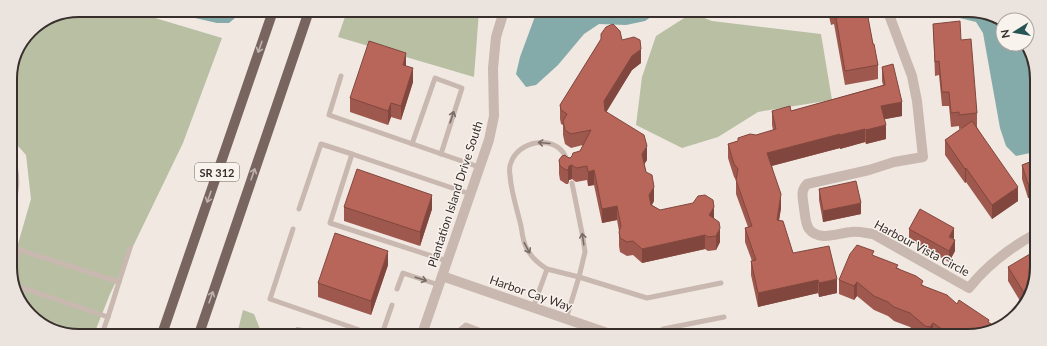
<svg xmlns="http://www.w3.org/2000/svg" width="1047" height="346" font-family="Lato,sans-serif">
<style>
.green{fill:#b8bfa3}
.water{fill:#84aba9}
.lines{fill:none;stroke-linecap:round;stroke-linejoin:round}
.lane{stroke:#c8b8af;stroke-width:5}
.street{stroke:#c8b8af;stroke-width:10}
.primary{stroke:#78655f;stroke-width:10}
.wall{fill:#9e584d}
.shaded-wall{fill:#81473e}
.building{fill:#b86659;stroke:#81473e}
.oneway{stroke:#bfb3ae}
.oneway2{stroke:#796c67}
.labels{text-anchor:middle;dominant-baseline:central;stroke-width:3;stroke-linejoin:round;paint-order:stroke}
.shield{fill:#f9f3ee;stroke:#726966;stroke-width:1}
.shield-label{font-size:11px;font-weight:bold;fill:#382e2c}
.street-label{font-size:12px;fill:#382e2c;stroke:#f9f3ee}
.rim{fill:none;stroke:#382e2c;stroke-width:2}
</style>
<rect width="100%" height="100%" fill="#f1e8e2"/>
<g class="green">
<polygon points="79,10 134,10 135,12 222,38 183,143 110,294 94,334 61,334 27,313 11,280 11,268 31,199 26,155 10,137 10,75 30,30 53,15"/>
<polygon points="347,11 479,11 474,77 338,37"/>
<polygon points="692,13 712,21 821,34 832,100 758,112 718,137 682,148 636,125 642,77 656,36"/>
<polygon points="243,310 254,314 262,334 237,334"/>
<polygon points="296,327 311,329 324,334 295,334"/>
</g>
<g class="water">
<polygon points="160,10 236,10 235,18 229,23 217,23"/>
<polygon points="537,11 658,12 645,21 626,25 599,24 584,34 558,65 536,85 526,87 516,74 520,57"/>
<polygon points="935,12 986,12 1003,23 1003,44 1025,44 1036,66 1035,152 1016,156 1006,146 1000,128 983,33 976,22"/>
</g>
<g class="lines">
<g class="lane">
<polyline points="341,76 329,115 479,167"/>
<polyline points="412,144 435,78 462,88 441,154"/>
<polyline points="352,154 470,194"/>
<polyline points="572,183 583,238 585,252 579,277 647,298 721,283"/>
<polyline points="299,209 321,144 352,154 330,223 447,261"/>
<polyline points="293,229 270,299 371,334"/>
<polyline points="11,247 119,282 108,317 14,285"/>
<path d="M547 269C539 264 530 256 526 247 523 241 522 232 521 226 517 209 511 192 510 175 509 170 510 164 512 160 522 138 561 135 567 161"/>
<polyline points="11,273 19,250"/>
<polyline points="119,282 130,248"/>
<polyline points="397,289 403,273 439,285"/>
<polyline points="533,308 547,269 579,277 566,319"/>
<polyline points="102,334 108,317"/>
<polyline points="382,334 392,305"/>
<polyline points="459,335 461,329 466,325 492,335"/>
<polyline points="654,335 663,329 724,317"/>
</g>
<g class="street">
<path d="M888 12 912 76 917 101 923 157 894 162 869 170 807 184C800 191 803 198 804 208 805 214 805 223 809 229 819 242 839 233 851 232 859 231 865 233 873 234L969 288C987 265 1010 248 1035 234"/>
<path d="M11 160C15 174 16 187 11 200"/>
<polyline points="442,276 613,335"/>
<polyline points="422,334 489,140 494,116 493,68 496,37 504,11"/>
</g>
<g class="primary">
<polyline points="162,334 273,11"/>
<polyline points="199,334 309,11"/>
</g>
</g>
<g class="wall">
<polygon points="828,12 867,12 870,31 878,65 878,79 845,85 834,24 831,25"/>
<polygon points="933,24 961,40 977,113 977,127 1018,201 992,219 966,182 965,183 945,155 945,140 962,128 959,129 959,126 951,127 949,106 942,106 939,75 935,76"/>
<polygon points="601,34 622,40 641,63 632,70 606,111 647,160 644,164 654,201 652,205 660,210 714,218 720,242 716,250 708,251 705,249 642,263 633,255 627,256 620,252 619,246 619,231 617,220 602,223 594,185 588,186 587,180 576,182 572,179 569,180 568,184 566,184 560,180 559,174 559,160 567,157 570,158 580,151 583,145 571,148 565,144 563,135 563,125 561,124 560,119 560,105 601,40"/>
<polygon points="406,66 413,82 401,120 391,117 388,125 350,112 350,98"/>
<polygon points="882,67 902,116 884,119 886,139 866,144 865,142 840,149 840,148 772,166 781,208 779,220 793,253 837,293 819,297 818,293 758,307 751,275 751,261 752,261 745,242 745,228 748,227 736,194 736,180 734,177 728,158 728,144 773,130 772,125 772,111 791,111 883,85 882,81"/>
<polygon points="1035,160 1035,200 1034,196 1028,198 1022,179 1022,165"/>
<polygon points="819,189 861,214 823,222 819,200"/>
<polygon points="344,207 432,209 420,246 344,221"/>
<polygon points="909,229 954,240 955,251 949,262 909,240"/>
<polygon points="874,256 898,268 923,285 972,336 920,336 910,327 894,321 888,316 874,310 857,296 854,300 839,294 839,280"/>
<polygon points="388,265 371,315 318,297 318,283"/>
<polygon points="1008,267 1035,285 1022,304 1008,281"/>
</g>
<g class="shaded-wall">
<polygon points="641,49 641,63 632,70 604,116 604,101 632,56"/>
<polygon points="406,53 406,67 403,65"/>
<polygon points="413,68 413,82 401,120 401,106"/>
<polygon points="902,102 902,116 881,120 881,106"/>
<polygon points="391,103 391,117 388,125 388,111"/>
<polygon points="886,125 886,139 866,144 866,130"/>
<polygon points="865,129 865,142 840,149 840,135"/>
<polygon points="840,134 840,148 767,167 767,153"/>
<polygon points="647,146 647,160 642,168 642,154"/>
<polygon points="572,165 572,179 569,180 568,184 568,170 569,166"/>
<polygon points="966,168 966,182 965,183 965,169"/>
<polygon points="594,170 594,185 588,186 588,172"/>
<polygon points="1034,182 1034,196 1028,198 1028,184"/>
<polygon points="654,187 654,201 649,209 649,195"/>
<polygon points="1018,187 1018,201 992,219 992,205"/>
<polygon points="781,194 781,208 777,233 777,220"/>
<polygon points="432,195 432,209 420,246 420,232"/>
<polygon points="861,203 861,214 823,222 823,211"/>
<polygon points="617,206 617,220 602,223 602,209"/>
<polygon points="714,207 714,222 709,215"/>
<polygon points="720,228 720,242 716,250 716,236"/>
<polygon points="954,228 954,239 949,237"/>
<polygon points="705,235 705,249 642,263 642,249"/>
<polygon points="955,240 955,251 949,262 949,251"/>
<polygon points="388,251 388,265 371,315 371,301"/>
<polygon points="837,279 837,293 819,297 819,283"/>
<polygon points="818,280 818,293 758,307 758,293"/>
<polygon points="857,282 857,296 854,300 854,286"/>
<polygon points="933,323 933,336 930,336 930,327"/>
</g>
<g class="building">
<polygon points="835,12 867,12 873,44 874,44 878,65 845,71"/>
<polygon points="960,21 961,40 971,39 977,113 959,115 959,112 951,113 949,92 942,92 939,61 935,62 933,24"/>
<polygon points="613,24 620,31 622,40 634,37 640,40 641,49 632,56 604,101 605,111 644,135 647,146 642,154 646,172 652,175 654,187 649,195 651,205 660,210 693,203 698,196 705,195 713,200 714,207 709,215 719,222 720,228 716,236 708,237 705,235 642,249 633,241 627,242 620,238 619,232 621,226 617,206 602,209 594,170 588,172 587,166 576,168 572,165 569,166 568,170 566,170 560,166 559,160 562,156 565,155 567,157 570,158 572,156 573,153 580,151 591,130 571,134 565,130 563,121 567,114 561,110 560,105 601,39 601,34 606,27"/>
<polygon points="369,41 406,53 403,65 413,68 401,106 391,103 388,111 350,98"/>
<polygon points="893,64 902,102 881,106 886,125 866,130 865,129 840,135 840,134 767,153 781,194 777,220 783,221 793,253 829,246 837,279 819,283 818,280 758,293 751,261 756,260 745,228 752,226 736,180 738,169 734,164 728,144 738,141 738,138 750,134 756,135 776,129 772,111 790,106 791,111 885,85 882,67"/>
<polygon points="972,121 1018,187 992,205 966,168 965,169 945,140"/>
<polygon points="1035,160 1035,186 1034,182 1028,184 1022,165"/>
<polygon points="357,169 432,195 420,232 344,207"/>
<polygon points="856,181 861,203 823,211 819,189"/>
<polygon points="920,209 954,228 949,237 955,240 949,251 909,229"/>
<polygon points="335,233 388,251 371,301 318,283"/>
<polygon points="857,245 874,251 872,255 898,265 896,268 916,276 923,281 921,285 947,295 957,304 959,300 989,320 988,322 996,327 972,336 952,336 933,323 930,327 925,326 910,313 894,307 888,302 874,296 857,282 854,286 839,280 850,254"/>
<polygon points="1035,251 1035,285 1028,295 1026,296 1008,267"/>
</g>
<defs><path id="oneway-shaft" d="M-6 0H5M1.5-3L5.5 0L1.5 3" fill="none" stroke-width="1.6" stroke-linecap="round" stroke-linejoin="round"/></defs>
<g class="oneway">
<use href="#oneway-shaft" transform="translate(260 47) rotate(109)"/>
<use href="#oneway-shaft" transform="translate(253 174) rotate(-71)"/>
<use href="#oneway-shaft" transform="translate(209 197) rotate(109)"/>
<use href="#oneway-shaft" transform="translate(211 297) rotate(-71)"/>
</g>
<g class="oneway2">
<use href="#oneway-shaft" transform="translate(452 117) rotate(-72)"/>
<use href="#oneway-shaft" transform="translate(544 143) rotate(-175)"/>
<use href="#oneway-shaft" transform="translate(583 239) rotate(-98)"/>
<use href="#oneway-shaft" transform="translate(527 248) rotate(62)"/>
<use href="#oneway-shaft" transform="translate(421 279) rotate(18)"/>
</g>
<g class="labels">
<rect class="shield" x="195" y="163" width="44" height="18" rx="3"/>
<g class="shield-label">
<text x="217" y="172">SR 312</text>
</g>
<g class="street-label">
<text transform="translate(455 194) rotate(-72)">Plantation Island Drive South</text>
<text transform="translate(922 248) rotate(28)">Harbour Vista Circle</text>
<text transform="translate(531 293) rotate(19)">Harbor Cay Way</text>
</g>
</g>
<path d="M0 0H1047V346H0ZM79 17H968A62 62 0 0 1 1030 79V267A62 62 0 0 1 968 329H79A62 62 0 0 1 17 267V79A62 62 0 0 1 79 17Z" fill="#eae3de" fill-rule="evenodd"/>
<path class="rim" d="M79 17H968A62 62 0 0 1 1030 79V267A62 62 0 0 1 968 329H79A62 62 0 0 1 17 267V79A62 62 0 0 1 79 17Z"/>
<g transform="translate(1015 32) rotate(259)"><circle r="19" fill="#f9f3ee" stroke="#aca4a0"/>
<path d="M0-3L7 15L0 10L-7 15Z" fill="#265553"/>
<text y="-6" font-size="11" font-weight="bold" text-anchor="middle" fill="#382e2c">N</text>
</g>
</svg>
